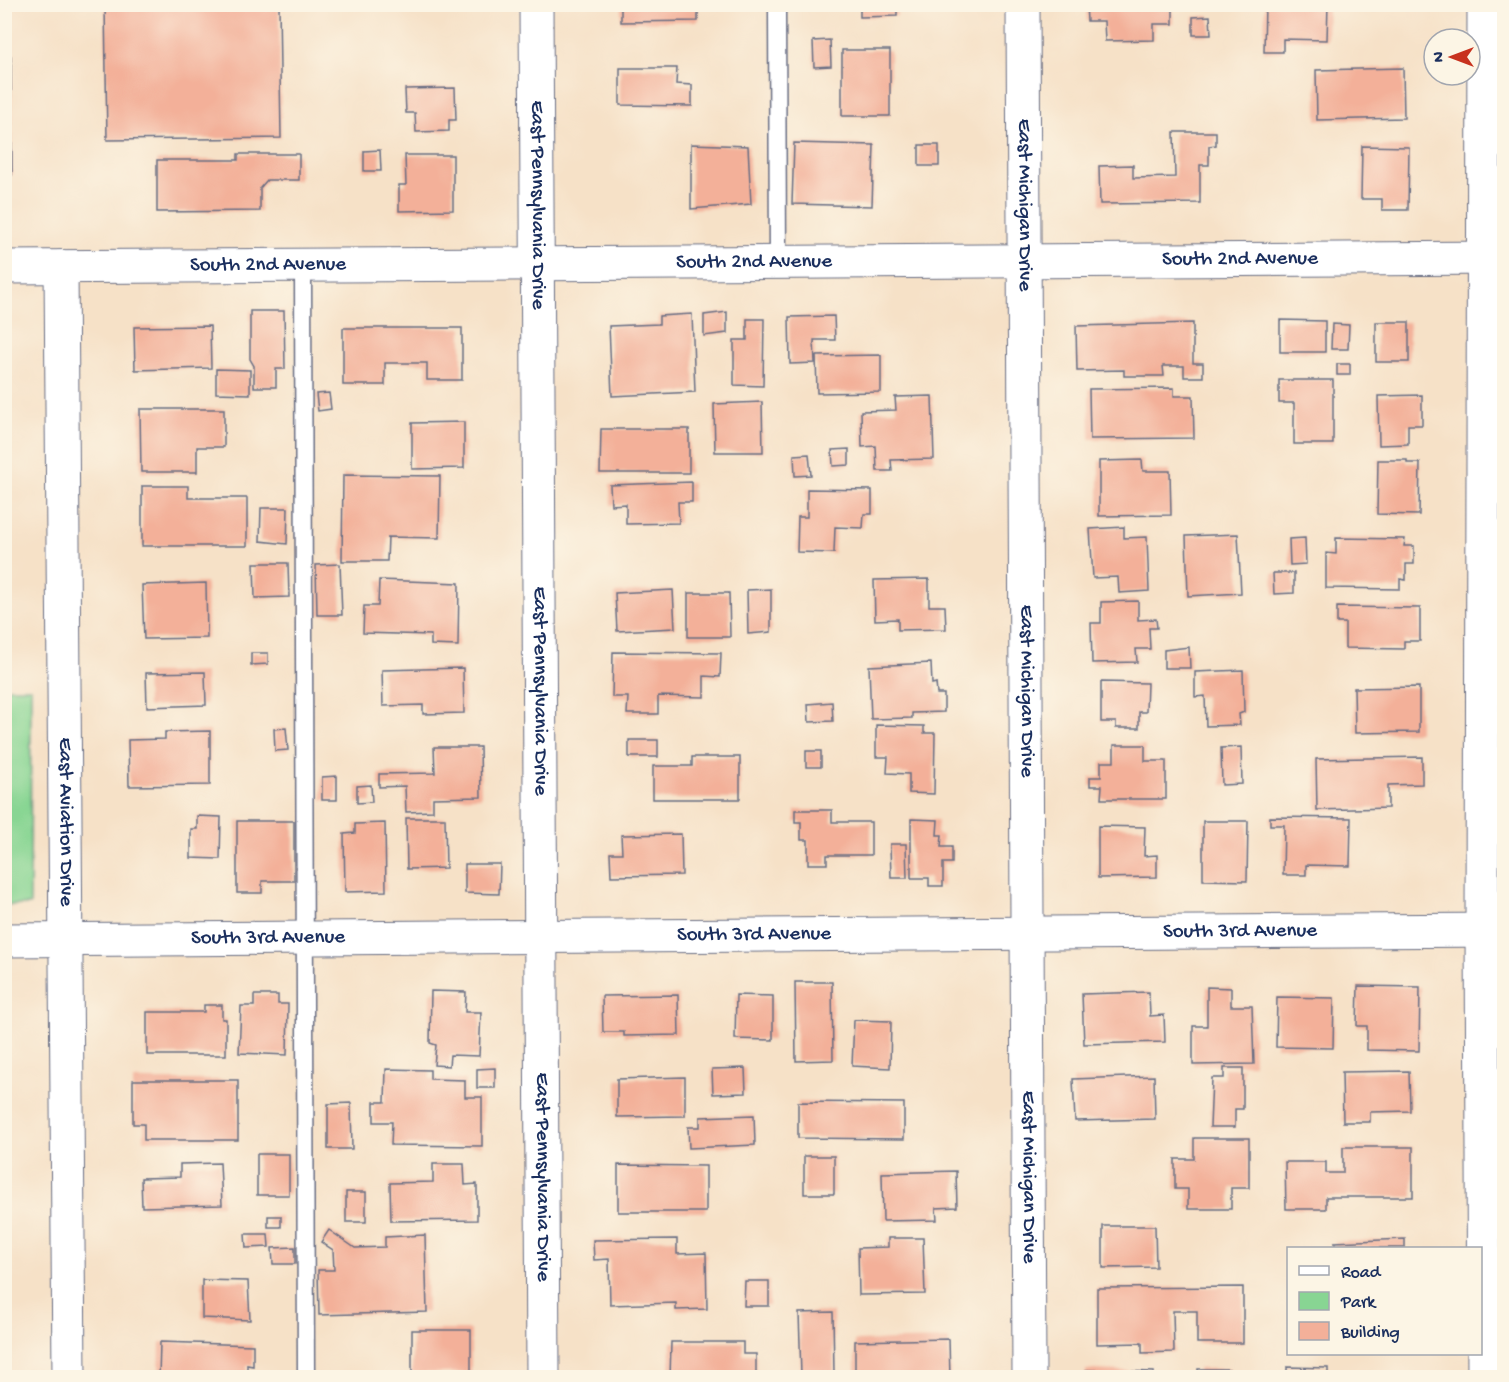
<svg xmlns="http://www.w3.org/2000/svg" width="1509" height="1382" font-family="'Gochi Hand',sans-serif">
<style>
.green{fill:#88d593;stroke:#528278;stroke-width:1.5}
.building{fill:#f3b099}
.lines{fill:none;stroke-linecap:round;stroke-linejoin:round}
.lane-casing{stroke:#686d83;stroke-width:19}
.street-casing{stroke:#686d83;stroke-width:35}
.lane{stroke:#fff;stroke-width:16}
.street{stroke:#fff;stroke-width:33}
.labels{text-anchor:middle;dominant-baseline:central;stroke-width:4.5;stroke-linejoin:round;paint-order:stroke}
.street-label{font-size:21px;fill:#1b2f5e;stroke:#fcf5e5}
</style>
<rect width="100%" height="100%" fill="#fcf5e5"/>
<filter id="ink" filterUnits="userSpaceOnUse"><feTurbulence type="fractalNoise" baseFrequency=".0167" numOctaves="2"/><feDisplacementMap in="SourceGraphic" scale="12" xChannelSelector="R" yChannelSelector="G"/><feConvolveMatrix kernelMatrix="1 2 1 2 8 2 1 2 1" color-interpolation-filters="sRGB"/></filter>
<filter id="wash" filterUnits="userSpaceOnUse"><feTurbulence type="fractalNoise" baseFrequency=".008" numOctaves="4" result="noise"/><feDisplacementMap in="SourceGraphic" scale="24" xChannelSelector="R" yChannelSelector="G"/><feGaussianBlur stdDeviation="1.35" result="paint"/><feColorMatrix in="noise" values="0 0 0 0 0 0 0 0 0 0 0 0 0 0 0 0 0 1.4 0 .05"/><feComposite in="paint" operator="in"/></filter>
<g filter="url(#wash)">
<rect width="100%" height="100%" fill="#f6e1c7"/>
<polygon class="green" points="4,688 31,688 30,905 5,905"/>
<g id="blocks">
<g class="building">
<polygon points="105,4 279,4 281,138 107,140"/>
<polygon points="621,4 698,4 698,21 621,22"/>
<polygon points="860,4 897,4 897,16 860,17"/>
<polygon points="1086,4 1173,4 1173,24 1154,24 1154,40 1105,41 1104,21 1087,21"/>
<polygon points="1265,4 1328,4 1327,40 1283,39 1283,52 1264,52"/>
<polygon points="1210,16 1211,35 1193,35 1193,17"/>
<polygon points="830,40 831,66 814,67 813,41"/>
<rect x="842" y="50" width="48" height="66"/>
<polygon points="4,56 11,56 12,175 4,175"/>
<polygon points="620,68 677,68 676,84 692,85 692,106 620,105"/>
<polygon points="1403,68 1404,118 1317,120 1316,70"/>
<polygon points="455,88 456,120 449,120 449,131 416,132 415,113 406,113 405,89"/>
<polygon points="1174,132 1216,132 1216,145 1209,146 1209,165 1200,165 1200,203 1100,204 1099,166 1133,165 1133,178 1175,177"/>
<polygon points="794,143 874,145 872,206 792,204"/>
<polygon points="691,144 748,146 751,204 691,209"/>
<rect x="919" y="145" width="20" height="21"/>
<polygon points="1362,146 1409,147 1408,210 1382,210 1382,199 1361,199"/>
<polygon points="380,150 381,171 364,171 364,151"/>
<polygon points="238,154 299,154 299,180 267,180 260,188 260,211 157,212 157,160 238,160"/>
<polygon points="405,155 453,155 453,210 399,211 399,185 406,185"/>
<polygon points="250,311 284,311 285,369 276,369 276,387 254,387 254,366 250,359"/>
<polygon points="727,312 727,333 704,336 704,315"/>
<polygon points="692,314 695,392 612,396 609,326 659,324 659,316"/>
<polygon points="834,316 835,340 814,340 815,363 790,364 789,317"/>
<polygon points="747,319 764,319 763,386 734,385 734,340 747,340"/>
<polygon points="1280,320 1325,321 1325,352 1280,352"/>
<rect x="1376" y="322" width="33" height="40"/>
<polygon points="1193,323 1193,363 1203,363 1203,377 1184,377 1184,366 1163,366 1164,376 1124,376 1124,370 1077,371 1076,326"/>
<polygon points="1332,324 1349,325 1348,349 1331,349"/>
<polygon points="210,326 211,368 135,370 134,327"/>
<polygon points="343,328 462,328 462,380 427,380 427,363 385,363 385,385 343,385"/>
<polygon points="881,355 881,392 817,393 816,356"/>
<rect x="1337" y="364" width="13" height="11"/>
<polygon points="216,369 250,370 250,394 216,393"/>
<polygon points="1279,380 1333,380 1333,444 1294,444 1294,403 1279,403"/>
<polygon points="1174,388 1174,396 1193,396 1194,438 1090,439 1089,389"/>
<polygon points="329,393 331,409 318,411 316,394"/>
<polygon points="1422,395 1422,425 1408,425 1408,444 1379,445 1378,396"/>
<polygon points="932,396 934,459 891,460 892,471 877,471 876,446 862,447 861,411 896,410 895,397"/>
<polygon points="762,402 763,452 715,452 714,404"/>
<polygon points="140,409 224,409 224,447 197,447 197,472 141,472"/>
<polygon points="464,422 464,468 412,469 412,423"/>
<polygon points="601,429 689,429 689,473 600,473"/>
<polygon points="849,449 849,465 833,466 832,450"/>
<polygon points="809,454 811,475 795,476 794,455"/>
<polygon points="1142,460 1143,471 1170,471 1171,515 1099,516 1099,461"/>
<polygon points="1378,460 1407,460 1407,463 1420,463 1419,515 1377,514"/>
<polygon points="343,475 440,476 439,538 388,537 387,561 342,561"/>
<polygon points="692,482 692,502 678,502 679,523 626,524 626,504 611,505 610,485"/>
<polygon points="142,486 188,486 188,498 247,498 247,546 142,546"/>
<polygon points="807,489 872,490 872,514 864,514 863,528 835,527 834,553 797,552 798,517 807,517"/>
<polygon points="261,508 288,508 287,544 260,541"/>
<polygon points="1124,527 1124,538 1147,537 1149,591 1119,593 1118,577 1093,578 1090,529"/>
<polygon points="1238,534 1241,593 1188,596 1186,536"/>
<polygon points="1305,538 1306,564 1290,565 1289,539"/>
<polygon points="1336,538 1405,539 1404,546 1414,546 1414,564 1406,564 1406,580 1400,579 1400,589 1326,588 1326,553 1336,554"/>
<polygon points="254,563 288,563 289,597 255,598"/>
<polygon points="340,564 342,615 317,615 316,565"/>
<polygon points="1273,573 1294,573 1294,593 1274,594"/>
<polygon points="929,579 929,606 945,606 946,629 898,630 898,619 875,620 874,580"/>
<polygon points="379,580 459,583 458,646 431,645 431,635 363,633 364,606 378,606"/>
<polygon points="206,583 207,638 144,639 142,585"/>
<polygon points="771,589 771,632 748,634 747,590"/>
<polygon points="673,590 675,628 617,631 615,593"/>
<polygon points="688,593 729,593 730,637 688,637"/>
<polygon points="1138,601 1138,620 1156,619 1157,628 1149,628 1150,649 1136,649 1137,662 1092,663 1091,623 1101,623 1101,602"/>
<polygon points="1337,607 1420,608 1420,641 1404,641 1404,649 1345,648 1345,623 1337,623"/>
<polygon points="1189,647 1190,668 1164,668 1164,650"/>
<polygon points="613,652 721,653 720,677 704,676 704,697 658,696 658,714 627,714 628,697 612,697"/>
<polygon points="251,653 268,653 268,664 251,665"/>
<polygon points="931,663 932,684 936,683 937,694 944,694 944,712 912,713 912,718 871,719 869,666"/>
<polygon points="463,668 464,713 423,714 423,705 383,706 382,670"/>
<polygon points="1243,670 1244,712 1239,714 1240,725 1206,726 1205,696 1195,697 1195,672"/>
<polygon points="205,672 206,705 147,707 146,673"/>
<polygon points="1101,682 1147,683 1146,712 1139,712 1139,728 1116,728 1116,722 1101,722"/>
<polygon points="1419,687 1419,732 1355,733 1354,688"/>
<polygon points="832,702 833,721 809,722 808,704"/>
<polygon points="876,725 924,726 924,733 935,733 934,794 909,793 909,774 887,773 888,757 876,757"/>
<polygon points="286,728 288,750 275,751 274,729"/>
<polygon points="210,731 210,785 129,786 128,740 165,739 165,732"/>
<rect x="629" y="740" width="29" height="17"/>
<polygon points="1114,745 1145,745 1145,761 1166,761 1166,799 1101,799 1102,786 1090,786 1090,777 1101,777 1101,762 1114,762"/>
<polygon points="434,747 480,747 481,797 433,798 433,811 406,812 405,786 379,787 379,774 435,773"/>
<polygon points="1241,747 1242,784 1222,785 1221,748"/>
<rect x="806" y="751" width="15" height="16"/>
<polygon points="692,757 740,757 740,799 653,799 653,766 692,766"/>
<polygon points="1422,757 1422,784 1388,785 1388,808 1317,810 1316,759"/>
<polygon points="337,776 337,800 322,800 322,777"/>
<polygon points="371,785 372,802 357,803 357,786"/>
<polygon points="795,810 832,810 832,822 871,822 871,855 827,855 827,864 808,864 808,840 801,840 801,822 795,822"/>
<polygon points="197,816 221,817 220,859 191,858 191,829 197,829"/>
<polygon points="1270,817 1351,818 1350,866 1306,865 1306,875 1283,875 1284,825 1270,825"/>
<polygon points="406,818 445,818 446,868 407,869"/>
<polygon points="911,819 938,820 937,835 942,835 941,847 952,847 952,863 943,863 943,886 929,886 929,878 911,878"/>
<polygon points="237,821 294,821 294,881 262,881 262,893 237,893"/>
<polygon points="1203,821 1248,821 1247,881 1203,880"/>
<polygon points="385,823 386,891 345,892 344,834 355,833 355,824"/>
<polygon points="1098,826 1145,827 1144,856 1157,855 1157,877 1098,878"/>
<polygon points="681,834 682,875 611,876 610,853 622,853 621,835"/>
<polygon points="890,844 906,844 907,878 891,878"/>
<polygon points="465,864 500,864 499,894 465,893"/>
<polygon points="795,982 832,982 833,1060 796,1061"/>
<polygon points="1358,986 1420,987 1419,1051 1367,1050 1367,1026 1357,1026"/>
<polygon points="1207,987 1231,988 1231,1006 1252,1006 1254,1064 1193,1065 1193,1026 1207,1026"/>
<polygon points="431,991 466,992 465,1012 481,1012 479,1056 450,1055 449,1066 434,1065 436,1045 430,1043"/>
<polygon points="1149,992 1150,1016 1164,1015 1165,1042 1084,1044 1082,994"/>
<polygon points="254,995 278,995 278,1004 288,1004 287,1055 239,1053 241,1006 254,1006"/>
<polygon points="678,995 679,1035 624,1036 624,1032 603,1032 602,996"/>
<polygon points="736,995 773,996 773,1040 735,1039"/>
<polygon points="1277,997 1334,998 1333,1048 1276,1047"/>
<polygon points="204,1005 222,1005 222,1019 226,1019 226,1055 147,1055 147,1012 204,1012"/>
<polygon points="854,1020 891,1021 890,1068 852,1066"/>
<polygon points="495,1068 495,1088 477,1088 477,1069"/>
<polygon points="745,1068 746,1093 713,1094 712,1069"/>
<polygon points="1224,1068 1243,1068 1243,1109 1235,1109 1235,1127 1210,1127 1212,1078 1224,1078"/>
<polygon points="386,1069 430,1070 430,1079 465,1080 465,1097 482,1097 482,1146 391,1145 392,1122 374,1122 374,1102 385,1102"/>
<polygon points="1409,1071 1410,1111 1370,1112 1370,1122 1343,1122 1342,1072"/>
<polygon points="1154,1076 1155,1119 1075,1121 1073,1079"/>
<polygon points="685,1077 685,1116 617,1117 617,1079"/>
<polygon points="133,1080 238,1080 238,1140 144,1140 144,1124 133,1124"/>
<polygon points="798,1102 904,1103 904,1139 798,1138"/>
<polygon points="351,1103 352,1149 328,1149 328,1104"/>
<polygon points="754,1115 755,1145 689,1148 688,1127 700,1127 700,1117"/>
<polygon points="1194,1138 1249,1138 1249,1188 1231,1188 1231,1209 1188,1209 1188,1189 1175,1189 1175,1159 1194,1159"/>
<polygon points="1343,1147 1413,1147 1413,1197 1326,1197 1326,1209 1286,1209 1285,1162 1326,1162 1326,1173 1343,1173"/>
<rect x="257" y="1154" width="32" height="41"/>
<rect x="804" y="1156" width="30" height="38"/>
<polygon points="220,1163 222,1205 142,1207 141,1178 180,1177 180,1164"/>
<polygon points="433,1164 464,1164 465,1185 477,1184 477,1220 391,1221 390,1183 433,1182"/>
<polygon points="618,1165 706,1166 706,1212 618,1212"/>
<polygon points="956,1171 957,1207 936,1208 937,1220 883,1221 882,1173"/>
<rect x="346" y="1192" width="20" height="30"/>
<rect x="268" y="1216" width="13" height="11"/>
<polygon points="1103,1226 1155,1226 1156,1267 1103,1268"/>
<polygon points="329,1230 355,1248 385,1247 385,1237 425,1235 427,1312 319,1315 318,1270 334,1270 333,1250 321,1242"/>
<polygon points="245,1234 268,1234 269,1247 246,1248"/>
<polygon points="888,1238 923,1238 925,1294 859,1295 858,1248 888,1247"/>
<polygon points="677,1239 677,1254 706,1253 707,1309 676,1310 676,1303 610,1305 609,1259 594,1260 593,1240"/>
<polygon points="1405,1239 1405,1248 1335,1248 1335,1242"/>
<polygon points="295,1247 295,1264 273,1264 272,1248"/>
<polygon points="202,1280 248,1281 250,1320 202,1318"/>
<polygon points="745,1281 769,1281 769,1306 744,1306"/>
<polygon points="1243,1287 1243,1343 1197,1343 1197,1311 1173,1311 1174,1352 1142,1353 1142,1343 1097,1344 1097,1288"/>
<polygon points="833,1312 834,1374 801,1375 799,1313"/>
<rect x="412" y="1330" width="59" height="43"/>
<polygon points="949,1339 950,1378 855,1378 855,1341"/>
<polygon points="160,1342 253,1345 253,1366 247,1365 247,1378 159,1378"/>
<polygon points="671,1342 743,1342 743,1354 756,1354 756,1378 670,1378"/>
<polygon points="1287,1367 1328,1368 1328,1378 1287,1378"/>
<rect x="1198" y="1369" width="31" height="9"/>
<polygon points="1086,1370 1154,1372 1154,1378 1086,1378"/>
</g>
</g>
</g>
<g filter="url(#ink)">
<use href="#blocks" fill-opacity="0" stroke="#686d83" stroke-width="1.5"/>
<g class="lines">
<g class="lane-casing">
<g id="lane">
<polyline points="777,4 778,264"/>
<polyline points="303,265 306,1378"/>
</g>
</g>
<g class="street-casing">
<g id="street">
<path id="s1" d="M536 4 543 1378"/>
<path id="s2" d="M1023 4 1029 1378"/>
<polyline points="1484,4 1482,930 1484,1378"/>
<path id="s3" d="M4 267 1504 258"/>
<path id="s4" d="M61 267 69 1378"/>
<path id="s5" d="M4 940 1504 930"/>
</g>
</g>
<use href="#lane" class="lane"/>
<use href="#street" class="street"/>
</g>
</g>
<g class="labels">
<g class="street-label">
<text stroke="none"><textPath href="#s1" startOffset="201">East Pennsylvania Drive</textPath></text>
<text stroke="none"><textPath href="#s2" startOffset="201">East Michigan Drive</textPath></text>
<text stroke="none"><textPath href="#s3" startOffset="1236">South 2nd Avenue</textPath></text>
<text stroke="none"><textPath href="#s3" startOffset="750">South 2nd Avenue</textPath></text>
<text stroke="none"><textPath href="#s3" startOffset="264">South 2nd Avenue</textPath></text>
<text stroke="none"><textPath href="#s1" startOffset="687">East Pennsylvania Drive</textPath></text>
<text stroke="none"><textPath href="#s2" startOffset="687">East Michigan Drive</textPath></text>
<text stroke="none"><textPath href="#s4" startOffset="555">East Aviation Drive</textPath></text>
<text stroke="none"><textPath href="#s5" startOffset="1236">South 3rd Avenue</textPath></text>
<text stroke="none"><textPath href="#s5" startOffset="750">South 3rd Avenue</textPath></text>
<text stroke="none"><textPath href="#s5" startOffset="264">South 3rd Avenue</textPath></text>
<text stroke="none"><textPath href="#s1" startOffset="1173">East Pennsylvania Drive</textPath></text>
<text stroke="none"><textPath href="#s2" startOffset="1173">East Michigan Drive</textPath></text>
</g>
</g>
<rect width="1509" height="1382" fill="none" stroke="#fcf5e5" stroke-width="24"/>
<rect x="1287" y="1247" width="195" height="108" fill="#fcf5e5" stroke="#a2a6af" stroke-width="1.5"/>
<rect x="1299" y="1266" width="30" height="9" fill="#ffffff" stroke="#a2a6af" stroke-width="1.5"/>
<text x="1341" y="1277" font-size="18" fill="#1b2f5e">Road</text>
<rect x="1299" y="1292" width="30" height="18" fill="#88d593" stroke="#a2a6af" stroke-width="1.5"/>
<text x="1341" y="1307" font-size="18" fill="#1b2f5e">Park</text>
<rect x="1299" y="1322" width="30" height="18" fill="#f3b099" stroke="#a2a6af" stroke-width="1.5"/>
<text x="1341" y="1337" font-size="18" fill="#1b2f5e">Building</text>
<g transform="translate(1452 57) rotate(270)"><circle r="28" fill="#fcf5e5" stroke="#a2a6af" stroke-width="1.5"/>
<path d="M0-4.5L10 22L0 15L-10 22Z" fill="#c8321e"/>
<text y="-9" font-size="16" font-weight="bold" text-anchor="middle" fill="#1b2f5e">N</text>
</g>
</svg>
